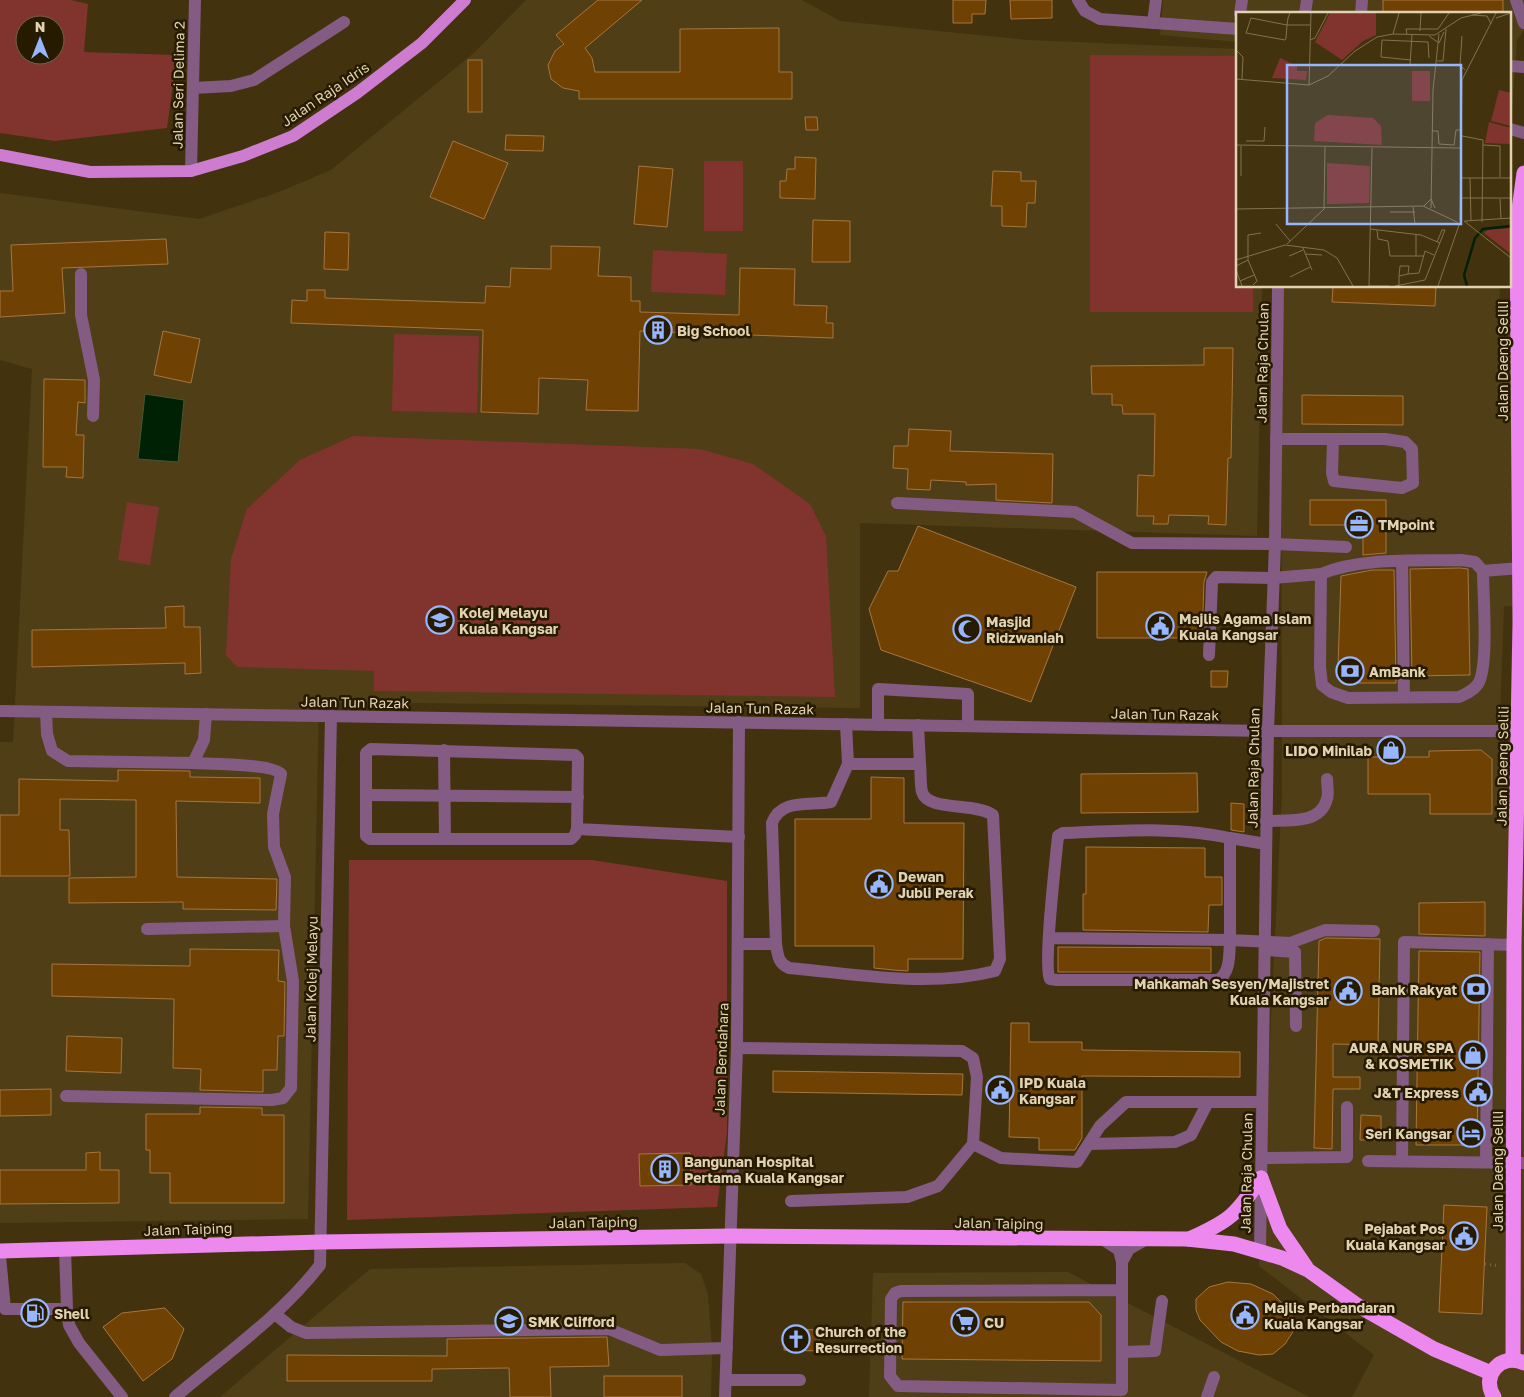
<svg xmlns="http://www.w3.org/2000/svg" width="1524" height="1397" font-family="'Golos Text',sans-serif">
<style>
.built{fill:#503f16}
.green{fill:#81332e;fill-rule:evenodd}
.water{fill:#002104;stroke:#445638}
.building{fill:#6f4203;stroke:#a77540}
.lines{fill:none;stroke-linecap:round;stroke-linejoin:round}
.path{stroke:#776844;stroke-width:3;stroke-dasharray:1 4;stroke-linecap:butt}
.minor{stroke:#835b83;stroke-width:12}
.major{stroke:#ce7cd0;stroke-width:12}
.highway{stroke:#ec88ee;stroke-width:15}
.labels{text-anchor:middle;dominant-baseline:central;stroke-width:5;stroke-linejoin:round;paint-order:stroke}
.street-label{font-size:14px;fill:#e1d2b1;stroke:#261b00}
.poi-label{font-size:14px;font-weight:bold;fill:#e1d2b1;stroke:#261b00;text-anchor:start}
.inset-river{fill:none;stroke:#002104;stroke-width:2.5}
.inset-road{fill:none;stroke:#82734f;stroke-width:1}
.view{fill:#98b6fd;fill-opacity:0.15;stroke:#98b6fd;stroke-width:2.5}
.inset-edge{fill:none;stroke:#e1d2b1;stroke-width:2.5}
</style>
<rect width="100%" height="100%" fill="#42330e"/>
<g class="built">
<polygon points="526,0 802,0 840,21 1028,40 1238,49 1238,286 1262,286 1257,536 860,523 860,708 319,702 308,1219 0,1223 0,742 13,742 32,369 0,360 0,193 199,219 279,192 331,170 475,52"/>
<polygon points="1163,0 1524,0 1524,30 1517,40 1510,142 1510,14 1238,14 1238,42 1160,35"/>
<polygon points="1281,286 1500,286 1499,310 1524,310 1524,607 1504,606 1500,716 1524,720 1524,1397 1352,1397 1374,1355 1259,1266 1282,793"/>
<polygon points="685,1263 701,1274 708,1294 712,1349 711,1397 220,1397 370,1269"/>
<polygon points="1068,1272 1309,1397 869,1397 873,1273"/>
</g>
<g class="green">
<path d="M0 0H71L88 4 84 52 177 55 167 128 55 141 0 133ZM25 25H55V55H25Z"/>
<polygon points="1090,55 1238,56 1238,286 1253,286 1253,312 1090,312"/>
<rect x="704" y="161" width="39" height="70"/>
<polygon points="653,250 727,254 725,295 651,292"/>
<polygon points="394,334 479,336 477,413 392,411"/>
<polygon points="353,436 700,449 753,464 810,504 826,536 835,697 374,691 374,671 237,667 226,655 231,559 247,509 300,460"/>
<polygon points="127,502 159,507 150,565 118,560"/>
<polygon points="349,860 592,860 727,881 727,1133 717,1207 347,1220"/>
</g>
<polygon class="water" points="145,394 184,400 178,462 138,459"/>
<g class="building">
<polygon points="598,0 642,0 585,48 592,58 595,72 680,72 680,29 779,28 779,72 792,72 792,99 579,99 579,91 563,88 551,79 548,65 555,51 564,44 556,35"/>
<polygon points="953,0 986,0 985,14 972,14 972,23 953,23"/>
<polygon points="1010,0 1052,0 1052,18 1011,19"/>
<rect x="1383" y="0" width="120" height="14"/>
<rect x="468" y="60" width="14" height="52"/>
<polygon points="805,117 817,117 818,130 806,130"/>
<polygon points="506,135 544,136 543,151 505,150"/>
<polygon points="453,141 508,163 484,219 430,197"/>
<polygon points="795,157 816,158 815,199 780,198 780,181 786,181 787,169 795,169"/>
<polygon points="639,166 673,169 667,227 634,224"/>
<polygon points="993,171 1021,172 1021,181 1036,181 1035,203 1027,203 1026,227 1002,226 1002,206 991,206"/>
<polygon points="813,220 850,221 850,262 812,262"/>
<polygon points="325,232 349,233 348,270 324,269"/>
<polygon points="166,239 168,264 62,268 65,313 0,317 0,291 13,291 11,245"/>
<polygon points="551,246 600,247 598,276 631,277 631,301 640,301 640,312 739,315 740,268 795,269 794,305 827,306 826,323 833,323 833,338 640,331 638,411 586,410 588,380 539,378 538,414 481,412 483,330 291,323 292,300 307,301 307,290 325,290 325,298 485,303 486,286 510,287 511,268 551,269"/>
<polygon points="1333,286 1436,286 1435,306 1332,302"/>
<polygon points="163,331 200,339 191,383 154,375"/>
<polygon points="1204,348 1233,348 1231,458 1228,458 1226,525 1208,524 1209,516 1169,515 1168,524 1153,524 1154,516 1137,516 1138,475 1154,476 1155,414 1123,414 1122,405 1112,405 1112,394 1092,394 1091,366 1204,365"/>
<polygon points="44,379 85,380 85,403 78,402 76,435 84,435 83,478 66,477 67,467 43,467"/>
<polygon points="1302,395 1403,396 1403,425 1302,424"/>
<polygon points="909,429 951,431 950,451 1053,454 1052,503 996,500 996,484 966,485 966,482 931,480 930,490 907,489 908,469 893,468 894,446 908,446"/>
<polygon points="1310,500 1386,500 1386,553 1363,555 1363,525 1310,525"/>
<polygon points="918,526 1076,587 1031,702 881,650 869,609 888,571 898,571"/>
<polygon points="1460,568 1468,569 1470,675 1412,676 1410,569"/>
<polygon points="1372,570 1394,570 1396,683 1348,683 1338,666 1341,576"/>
<polygon points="1097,572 1207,572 1204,582 1202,638 1097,638"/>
<polygon points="184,606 184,627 200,627 201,673 185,674 185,663 32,667 32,630 166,628 165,607"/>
<polygon points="1211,671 1228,671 1227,687 1211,687"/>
<polygon points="1481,750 1492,759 1492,814 1430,814 1430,794 1368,794 1368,757 1429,757 1429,751"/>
<polygon points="118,770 190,771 190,777 260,778 260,803 176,801 177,877 277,879 276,910 183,909 183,902 69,903 69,878 136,877 136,800 60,799 60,830 69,830 70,876 0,876 0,815 19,815 19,779 118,781"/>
<polygon points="1197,773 1198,812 1081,813 1081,774"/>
<polygon points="871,777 904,778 904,823 964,823 963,959 908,959 908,971 893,970 874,968 874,946 795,946 795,819 871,819"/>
<polygon points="1231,803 1244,804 1244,832 1231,830"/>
<polygon points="1086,847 1205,848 1205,877 1222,877 1222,905 1209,905 1208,932 1083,930 1083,894 1086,894"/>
<polygon points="1485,902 1485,936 1419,934 1419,903"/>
<polygon points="1326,938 1380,939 1378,1045 1333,1044 1333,1077 1360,1077 1360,1089 1333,1089 1332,1149 1314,1148 1319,941"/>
<polygon points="1058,947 1211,948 1211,972 1058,972"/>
<polygon points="190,949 279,950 278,981 285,982 284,1036 278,1036 277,1070 263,1070 263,1092 200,1090 201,1069 173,1068 174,999 52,996 52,964 190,966"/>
<polygon points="1419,951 1480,952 1477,1145 1416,1145"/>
<polygon points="1011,1023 1029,1023 1029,1042 1082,1042 1082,1050 1240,1052 1240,1077 1082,1076 1082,1138 1075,1150 1039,1150 1039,1138 1009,1137"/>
<polygon points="67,1036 122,1038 121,1073 66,1071"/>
<polygon points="773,1071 963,1074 962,1095 773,1092"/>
<polygon points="51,1089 51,1115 0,1116 0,1090"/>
<polygon points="200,1107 262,1108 262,1115 284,1115 284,1203 170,1203 170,1173 150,1173 150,1150 146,1150 146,1114 200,1114"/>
<polygon points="1361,1115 1381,1116 1381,1140 1360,1140"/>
<polygon points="100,1152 100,1170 119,1170 119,1203 0,1204 0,1170 86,1170 86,1153"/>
<polygon points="690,1153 691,1185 640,1186 639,1154"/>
<polygon points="1444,1205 1487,1207 1482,1314 1439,1312"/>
<polygon points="1228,1282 1251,1284 1273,1294 1288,1309 1294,1319 1294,1330 1285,1344 1273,1354 1259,1355 1238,1351 1221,1342 1200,1320 1196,1310 1196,1299 1209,1287"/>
<polygon points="903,1302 1089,1302 1101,1315 1101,1361 902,1359"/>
<polygon points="165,1308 184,1329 172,1359 143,1381 103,1327 122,1313"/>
<polygon points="785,1329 820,1330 819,1351 784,1350"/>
<polygon points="607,1337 609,1366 550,1367 551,1397 510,1397 509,1368 432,1369 432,1381 287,1381 287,1355 447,1356 447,1339"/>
<rect x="604" y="1376" width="78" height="21"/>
</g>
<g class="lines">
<polyline class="path" points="1485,1264 1500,1266"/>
<g class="minor">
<polyline points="1078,0 1085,11 1100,19 1238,29"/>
<polyline points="1516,0 1524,23"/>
<polyline points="1240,14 1242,0"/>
<polyline points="1305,14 1307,0"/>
<polyline points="1361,14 1362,0"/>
<polyline points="1153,23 1156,0"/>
<polyline points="1510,66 1524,67"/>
<polyline points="193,88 231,86 254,80 344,22"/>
<polyline points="1510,129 1524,133"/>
<polyline points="191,171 195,0"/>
<polyline points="81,274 81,315 94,380 93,416"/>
<polyline points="1276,439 1385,439 1405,442 1412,449 1413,483 1402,488 1334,481 1332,473 1333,440"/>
<polyline points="897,503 1075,512 1132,543 1275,544 1346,547"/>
<polyline points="1402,562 1404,697"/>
<path d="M1321 574C1361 557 1417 561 1461 560L1475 562 1483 571"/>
<path d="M1209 655 1212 582 1216 577 1273 578 1321 574 1320 667 1322 685 1331 692 1348 698 1459 697C1466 694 1473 691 1478 684 1489 667 1483 594 1483 571L1520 568"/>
<polyline points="0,711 1268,731 1519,731"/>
<polyline points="46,712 47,734 52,751 68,761 193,763 204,740 206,714"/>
<polyline points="846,724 848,764 920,764 918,725"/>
<polyline points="878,725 878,689 968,694 968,726"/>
<polyline points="444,750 445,839"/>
<polyline points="367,795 578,797"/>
<path d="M1266 821C1288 820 1320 825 1327 799 1329 794 1327 785 1327 779"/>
<polyline points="577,829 578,758 575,755 371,749 366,753 366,836 370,839 571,839 575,835 577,829 739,837"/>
<polyline points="1266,844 1230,838 1230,940 1290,943 1325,930 1374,931"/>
<polyline points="147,929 284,926"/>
<path d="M1049 938 1230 940C1229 953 1231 973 1218 980H1057L1050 979C1043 968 1056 857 1058 836L1063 833C1119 831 1175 826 1230 838"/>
<path d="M738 944H776L772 823C781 798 810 806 831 802L848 764"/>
<path d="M776 944C778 956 778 963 789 968 858 974 928 988 995 971L1000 959 993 815C976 802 928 812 922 792 920 783 921 772 920 764"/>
<polyline points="1265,950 1295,952 1296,1026"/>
<polyline points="737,1048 962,1051 973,1058 977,1077 973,1144 938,1186 907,1197 791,1201"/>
<path d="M66 1096 272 1100 283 1098 291 1088 293 981 284 926 285 877 274 847 273 814 281 774C274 764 209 764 193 763"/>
<polyline points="973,1144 1001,1158 1077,1162 1100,1126 1126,1102 1262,1102"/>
<polyline points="1089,1144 1175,1142 1191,1135 1208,1102"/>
<polyline points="1262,1158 1347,1157 1347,1107"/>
<polyline points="1368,1161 1524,1163"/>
<polyline points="1402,1161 1404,942 1514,945"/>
<polyline points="1486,1162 1488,944"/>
<polyline points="1104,1240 1119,1250 1122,1262 1122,1390 898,1386 890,1376 891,1299 895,1293 901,1291 1121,1290"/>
<polyline points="1260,1250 1268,731 1275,544 1278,286"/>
<polyline points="0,1256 5,1309 67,1309 65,1249"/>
<polyline points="1122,1262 1129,1249 1145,1240"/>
<polyline points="67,1309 69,1325 79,1343 122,1397"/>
<polyline points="275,1314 291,1327 306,1333 609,1329 660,1350 727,1348"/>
<polyline points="1122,1352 1155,1351 1162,1301"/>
<polyline points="726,1380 800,1380"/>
<path d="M175 1397C223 1356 282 1315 320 1265L331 716"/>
<polyline points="725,1397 737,1048 739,722"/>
<polyline points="1207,1397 1214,1377"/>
</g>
<polyline class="major" points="0,155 90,172 191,171 243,156 293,136 357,93 422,43 465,0"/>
<g class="highway">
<polyline points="1261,1178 1280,1229 1306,1267"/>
<path d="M1189 1239C1230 1221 1236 1215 1261 1178"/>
<polyline points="0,1251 321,1242 731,1236 1187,1239 1234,1244 1282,1258 1308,1270 1357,1305 1434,1349 1491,1373"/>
<polyline points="1513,1359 1514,945 1520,623 1517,224 1524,173"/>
<path d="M1494 1397C1480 1376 1501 1352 1524 1363"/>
</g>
</g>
<defs>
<g id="building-ring" transform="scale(1.4375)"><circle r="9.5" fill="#261b00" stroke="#98b6fd" stroke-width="1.5"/><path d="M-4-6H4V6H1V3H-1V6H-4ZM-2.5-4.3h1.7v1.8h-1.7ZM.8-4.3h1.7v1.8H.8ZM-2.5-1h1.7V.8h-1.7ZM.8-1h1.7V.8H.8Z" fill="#98b6fd"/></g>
<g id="office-ring" transform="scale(1.4375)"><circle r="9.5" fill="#261b00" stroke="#98b6fd" stroke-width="1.5"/><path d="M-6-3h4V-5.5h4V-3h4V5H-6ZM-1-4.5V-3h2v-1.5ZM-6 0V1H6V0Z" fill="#98b6fd"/></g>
<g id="school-ring" transform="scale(1.4375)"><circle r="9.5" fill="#261b00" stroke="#98b6fd" stroke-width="1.5"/><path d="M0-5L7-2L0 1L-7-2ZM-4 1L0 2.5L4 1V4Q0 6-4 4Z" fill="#98b6fd"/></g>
<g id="civic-ring" transform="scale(1.4375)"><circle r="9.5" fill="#261b00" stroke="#98b6fd" stroke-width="1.5"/><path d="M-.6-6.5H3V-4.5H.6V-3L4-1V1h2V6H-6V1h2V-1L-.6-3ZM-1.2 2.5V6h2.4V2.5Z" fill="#98b6fd"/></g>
<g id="mosque-ring" transform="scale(1.4375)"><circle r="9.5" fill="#261b00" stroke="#98b6fd" stroke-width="1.5"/><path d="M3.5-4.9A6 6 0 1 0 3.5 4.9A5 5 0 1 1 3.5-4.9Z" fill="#98b6fd"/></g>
<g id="bank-ring" transform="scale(1.4375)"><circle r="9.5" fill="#261b00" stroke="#98b6fd" stroke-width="1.5"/><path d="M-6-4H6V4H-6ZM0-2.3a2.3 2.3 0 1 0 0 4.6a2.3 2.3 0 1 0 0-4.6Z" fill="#98b6fd"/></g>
<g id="shop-ring" transform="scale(1.4375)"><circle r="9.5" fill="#261b00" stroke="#98b6fd" stroke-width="1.5"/><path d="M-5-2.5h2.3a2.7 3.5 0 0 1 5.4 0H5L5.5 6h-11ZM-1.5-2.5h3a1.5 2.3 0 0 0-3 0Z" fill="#98b6fd"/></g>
<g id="hotel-ring" transform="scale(1.4375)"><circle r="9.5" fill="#261b00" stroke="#98b6fd" stroke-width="1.5"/><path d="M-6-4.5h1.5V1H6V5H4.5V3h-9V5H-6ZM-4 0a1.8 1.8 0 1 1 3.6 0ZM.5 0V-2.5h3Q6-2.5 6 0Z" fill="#98b6fd"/></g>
<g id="fuel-ring" transform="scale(1.4375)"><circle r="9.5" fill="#261b00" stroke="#98b6fd" stroke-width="1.5"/><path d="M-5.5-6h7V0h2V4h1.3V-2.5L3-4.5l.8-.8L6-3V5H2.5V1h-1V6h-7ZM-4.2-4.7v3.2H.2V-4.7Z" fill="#98b6fd"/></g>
<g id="supermarket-ring" transform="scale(1.4375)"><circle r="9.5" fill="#261b00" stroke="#98b6fd" stroke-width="1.5"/><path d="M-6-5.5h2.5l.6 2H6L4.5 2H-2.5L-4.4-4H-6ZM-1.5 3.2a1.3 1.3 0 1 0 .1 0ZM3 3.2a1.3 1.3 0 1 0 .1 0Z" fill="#98b6fd"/></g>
<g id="church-ring" transform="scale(1.4375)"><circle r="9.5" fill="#261b00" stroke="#98b6fd" stroke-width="1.5"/><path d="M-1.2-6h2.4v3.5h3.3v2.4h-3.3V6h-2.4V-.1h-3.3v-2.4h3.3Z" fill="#98b6fd"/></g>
</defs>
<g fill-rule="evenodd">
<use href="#building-ring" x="658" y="330"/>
<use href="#office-ring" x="1359" y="524"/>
<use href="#school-ring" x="440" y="620"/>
<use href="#civic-ring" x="1160" y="626"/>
<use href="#mosque-ring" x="967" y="629"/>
<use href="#bank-ring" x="1350" y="671"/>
<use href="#shop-ring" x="1391" y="750"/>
<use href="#civic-ring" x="879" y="884"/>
<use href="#bank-ring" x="1476" y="989"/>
<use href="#civic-ring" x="1348" y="991"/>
<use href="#shop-ring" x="1473" y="1055"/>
<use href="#civic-ring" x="1000" y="1090"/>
<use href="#civic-ring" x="1478" y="1092"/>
<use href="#hotel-ring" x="1471" y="1133"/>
<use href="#building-ring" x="665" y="1169"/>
<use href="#civic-ring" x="1464" y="1236"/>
<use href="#fuel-ring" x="35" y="1313"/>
<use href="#civic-ring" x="1245" y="1315"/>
<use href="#school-ring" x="509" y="1321"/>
<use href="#supermarket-ring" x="965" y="1322"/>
<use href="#church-ring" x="796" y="1339"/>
</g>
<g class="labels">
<g class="street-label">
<text transform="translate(178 85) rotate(-89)">Jalan Seri Delima 2</text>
<text transform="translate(325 94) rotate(-34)">Jalan Raja Idris</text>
<text transform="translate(1502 361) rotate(-90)">Jalan Daeng Selili</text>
<text transform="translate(1262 363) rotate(-89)">Jalan Raja Chulan</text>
<text transform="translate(355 702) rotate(1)">Jalan Tun Razak</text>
<text transform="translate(760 708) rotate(1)">Jalan Tun Razak</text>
<text transform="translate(1165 714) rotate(1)">Jalan Tun Razak</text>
<text transform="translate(1502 766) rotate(-89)">Jalan Daeng Selili</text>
<text transform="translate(1253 768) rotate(-89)">Jalan Raja Chulan</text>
<text transform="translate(311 979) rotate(-89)">Jalan Kolej Melayu</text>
<text transform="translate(721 1059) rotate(-88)">Jalan Bendahara</text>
<text transform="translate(1497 1171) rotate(-90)">Jalan Daeng Selili</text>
<text transform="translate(1246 1173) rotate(-89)">Jalan Raja Chulan</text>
<text transform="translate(593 1222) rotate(-1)">Jalan Taiping</text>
<text transform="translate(999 1223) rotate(1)">Jalan Taiping</text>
<text transform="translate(188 1229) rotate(-2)">Jalan Taiping</text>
</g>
<g class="poi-label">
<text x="677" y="330">Big School</text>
<text x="1378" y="524">TMpoint</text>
<text x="459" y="612">Kolej Melayu<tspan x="459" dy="16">Kuala Kangsar</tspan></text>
<text x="1179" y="618">Majlis Agama Islam<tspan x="1179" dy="16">Kuala Kangsar</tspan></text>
<text x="986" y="621">Masjid<tspan x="986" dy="16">Ridzwaniah</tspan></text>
<text x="1369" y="671">AmBank</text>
<text x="1372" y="750" text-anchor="end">LIDO Minilab</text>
<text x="898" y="876">Dewan<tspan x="898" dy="16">Jubli Perak</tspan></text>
<text x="1329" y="983" text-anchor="end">Mahkamah Sesyen/Majistret<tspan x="1329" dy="16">Kuala Kangsar</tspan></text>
<text x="1457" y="989" text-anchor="end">Bank Rakyat</text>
<text x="1454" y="1047" text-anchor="end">AURA NUR SPA<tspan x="1454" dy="16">&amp; KOSMETIK</tspan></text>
<text x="1019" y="1082">IPD Kuala<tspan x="1019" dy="16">Kangsar</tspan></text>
<text x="1459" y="1092" text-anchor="end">J&amp;T Express</text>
<text x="1452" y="1133" text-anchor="end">Seri Kangsar</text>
<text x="684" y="1161">Bangunan Hospital<tspan x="684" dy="16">Pertama Kuala Kangsar</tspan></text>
<text x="1445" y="1228" text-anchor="end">Pejabat Pos<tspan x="1445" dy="16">Kuala Kangsar</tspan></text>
<text x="1264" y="1307">Majlis Perbandaran<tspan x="1264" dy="16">Kuala Kangsar</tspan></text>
<text x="54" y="1313">Shell</text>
<text x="528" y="1321">SMK Clifford</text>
<text x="984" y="1322">CU</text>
<text x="815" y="1331">Church of the<tspan x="815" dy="16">Resurrection</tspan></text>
</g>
</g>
<g transform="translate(1236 12)">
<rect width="275" height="275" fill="#42330e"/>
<path d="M94 1H140V23L127 29 106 48 79 30ZM44 46 61 54V59H71L70 68 36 66ZM176 59H194V89H176ZM263 78 275 81V114L255 109ZM92 103 137 106 145 114 146 133 78 129 79 111ZM253 110 275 116V132L249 131ZM91 151 134 154 133 191 91 192ZM275 216V242L248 221 252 218Z" fill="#81332e"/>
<path class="inset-river" d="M231 274 228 263 239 226 247 217 275 214"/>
<path class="inset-road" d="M54 1 52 6 51 13 50 26 49 28 10 21 15 6 51 13H74M236 3 251 4 255 12M260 6 275 1M184 19 185 1M157 22 163 1M171 22 170 17H202L213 1M193 24 203 31 208 20M226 24 224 53 229 58M74 28 79 26 92 1M0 38 7 45 6 67M175 48 145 45 146 28 192 30 193 46M201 49H207L210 17M174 53 176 23M0 67 73 73 92 64 119 39 141 25 157 22 199 23 225 6 245 1M73 73 75 1M196 119H202L203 132 218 133 220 118H225M226 124 247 128 246 210M10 129H28L29 115M0 133 224 136M247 133 264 134V165M5 164V134M225 166H275M234 166 235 209M225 186H275M264 187 265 207M188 194 195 187 199 196M177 195 179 212M195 196 197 78 203 22M0 197 187 194 221 210M154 200H179M224 208 226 68 260 1M228 209 275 246M229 209 275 206M40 212 54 229M134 217 185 223 204 231M141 218 142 227 152 229 154 244H188M201 230 206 218H209M51 232 88 197 89 135M67 236 76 258M69 242 86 243M53 244 67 238M180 244V223M0 248 49 233 88 238 101 246 117 274M12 248 21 269 17 273M0 254 12 248V223L25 221M0 258 6 274M172 262 183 261 189 239 198 243M163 264 172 262 173 254H164L163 264V274M54 265 74 255M4 269 18 263M133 274 136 136M133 274H153M159 274 189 268 209 218M202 274 223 213"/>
<path class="view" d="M51 53H225V212H51Z"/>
<rect width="275" height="275" class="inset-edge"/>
</g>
<g transform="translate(40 40)"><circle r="24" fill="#261b00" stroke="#716447"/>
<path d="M0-4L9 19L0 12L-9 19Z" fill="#98b6fd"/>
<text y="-8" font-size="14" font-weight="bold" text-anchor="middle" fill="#e1d2b1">N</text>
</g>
</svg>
